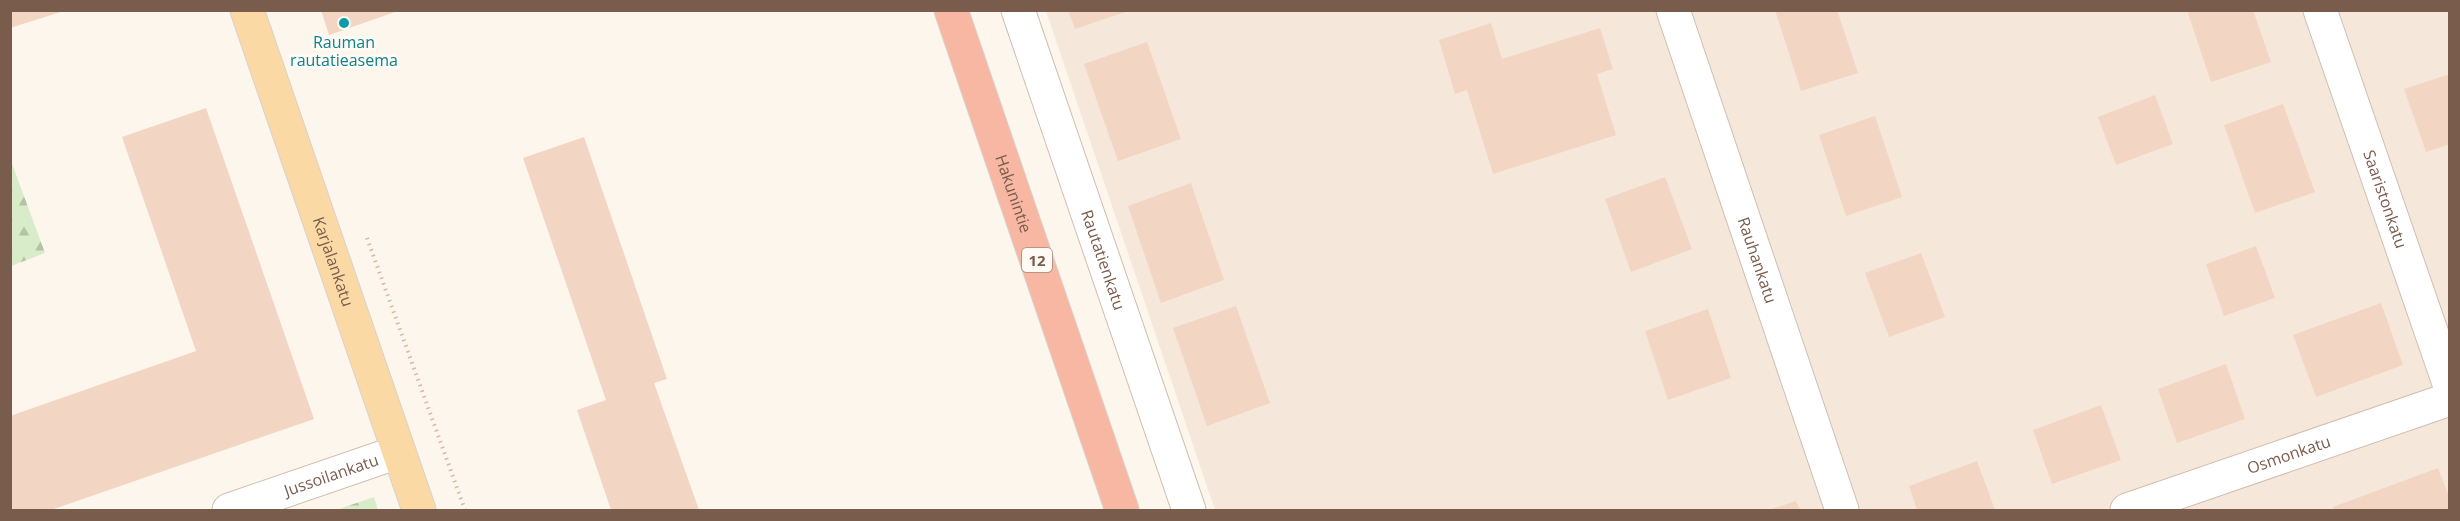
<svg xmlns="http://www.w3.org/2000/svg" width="2460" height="521" font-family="'Open Sans',sans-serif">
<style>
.residential{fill:#f5e8da}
.forest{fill:url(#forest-firs)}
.building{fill:#f3d5c3}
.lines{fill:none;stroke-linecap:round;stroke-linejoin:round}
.minor-casing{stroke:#d1beb0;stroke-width:35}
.major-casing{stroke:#dad1cd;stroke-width:35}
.highway-casing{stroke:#dad1cd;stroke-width:35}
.path{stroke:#d9b8a5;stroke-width:4;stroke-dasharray:1.5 4.5;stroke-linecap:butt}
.minor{stroke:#fff;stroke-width:33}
.major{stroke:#fbd9a5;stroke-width:33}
.highway{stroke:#f7b7a3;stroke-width:33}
.culture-dot{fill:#0f9aa8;stroke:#fffaf3;stroke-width:2}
.labels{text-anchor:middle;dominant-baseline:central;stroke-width:6;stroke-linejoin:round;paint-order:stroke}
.shield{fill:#fffaf3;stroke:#a28b7f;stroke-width:1.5}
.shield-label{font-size:15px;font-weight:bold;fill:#7a5c4d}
.culture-label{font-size:16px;fill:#0d838f;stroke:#fffaf3}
.street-label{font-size:16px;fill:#7a5c4d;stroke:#fffaf3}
</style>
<defs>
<pattern id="forest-firs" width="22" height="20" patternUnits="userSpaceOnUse" patternTransform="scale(1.5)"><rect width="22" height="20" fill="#d8ecc9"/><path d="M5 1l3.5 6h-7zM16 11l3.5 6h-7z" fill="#b4c2a5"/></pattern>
</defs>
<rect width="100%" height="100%" fill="#fdf6ec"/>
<polygon class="residential" points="1046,11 2449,11 2449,510 1215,510"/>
<g class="forest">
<polygon points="11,161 45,253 11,266 10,266"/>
<polygon points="374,497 378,510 336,510"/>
</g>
<g class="building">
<polygon points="10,10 64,10 64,11 10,28"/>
<polygon points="321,10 398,10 398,11 329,35"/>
<polygon points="1068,10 1128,10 1128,11 1075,29"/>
<polygon points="1775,10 1837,10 1858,73 1801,91"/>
<polygon points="2187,10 2253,10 2271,62 2211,82"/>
<polygon points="1491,23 1502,59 1600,28 1613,69 1597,74 1616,135 1493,174 1467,90 1455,94 1439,40"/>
<polygon points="1147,42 1181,139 1118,161 1084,64"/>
<polygon points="2450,74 2450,144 2426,152 2404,89"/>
<polygon points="2155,95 2173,144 2116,165 2098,117"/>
<polygon points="2283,104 2315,192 2255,213 2224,125"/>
<polygon points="206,108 314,419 51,510 10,510 10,416 196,351 122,137"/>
<polygon points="1875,116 1902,197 1846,216 1819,135"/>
<polygon points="584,137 667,379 654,383 699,510 611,510 577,410 606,400 523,158"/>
<polygon points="1665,177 1692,249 1631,272 1605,199"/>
<polygon points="1191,183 1224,280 1161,303 1128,206"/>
<polygon points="2256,246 2275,298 2224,316 2206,264"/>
<polygon points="1921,253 1945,317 1889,337 1865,273"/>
<polygon points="2381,303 2403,365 2316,397 2293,335"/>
<polygon points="1236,306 1270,403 1207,426 1173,328"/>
<polygon points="1708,309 1731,378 1668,400 1645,331"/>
<polygon points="2226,364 2245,419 2177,443 2158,389"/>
<polygon points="2101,405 2121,460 2052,484 2033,430"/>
<polygon points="1977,461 1995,510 1917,510 1909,486"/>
<polygon points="2438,468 2450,499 2450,510 2334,510 2333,507"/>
<polygon points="1796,501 1800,510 1769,510"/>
</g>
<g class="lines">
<g class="minor-casing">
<g id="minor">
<path id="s1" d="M1018 10 1189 510"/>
<path id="s2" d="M1673 10 1842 510"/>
<path id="s3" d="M2320 10 2450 386"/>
<path id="s4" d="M229 510 398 452"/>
<path id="s5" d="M2127 510 2450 399"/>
</g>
</g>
<g class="major-casing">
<g id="major">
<path id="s6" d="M247 10 419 510"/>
</g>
</g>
<g class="highway-casing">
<g id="highway">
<path id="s7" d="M951 10 1122 510"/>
</g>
</g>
<polyline class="path" points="367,238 465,510"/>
<use href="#minor" class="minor"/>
<use href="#major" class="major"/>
<use href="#highway" class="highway"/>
</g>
<circle class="culture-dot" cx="344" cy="23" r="6"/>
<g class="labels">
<rect class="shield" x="1022" y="248" width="30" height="24" rx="4.5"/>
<g class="shield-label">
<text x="1037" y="260">12</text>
</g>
<g class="culture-label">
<text x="344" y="42">Rauman<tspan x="344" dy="18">rautatieasema</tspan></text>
</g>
<g class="street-label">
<text stroke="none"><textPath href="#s7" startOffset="194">Hakunintie</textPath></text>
<text stroke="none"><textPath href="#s3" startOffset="200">Saaristonkatu</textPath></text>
<text stroke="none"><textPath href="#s1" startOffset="264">Rautatienkatu</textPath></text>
<text stroke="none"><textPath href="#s2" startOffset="264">Rauhankatu</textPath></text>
<text stroke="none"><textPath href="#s6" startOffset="266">Karjalankatu</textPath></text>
<text stroke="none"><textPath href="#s5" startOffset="171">Osmonkatu</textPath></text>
<text stroke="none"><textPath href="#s4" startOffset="108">Jussoilankatu</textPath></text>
</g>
</g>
<rect width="2460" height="521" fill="none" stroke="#7a5c4d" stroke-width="24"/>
</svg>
